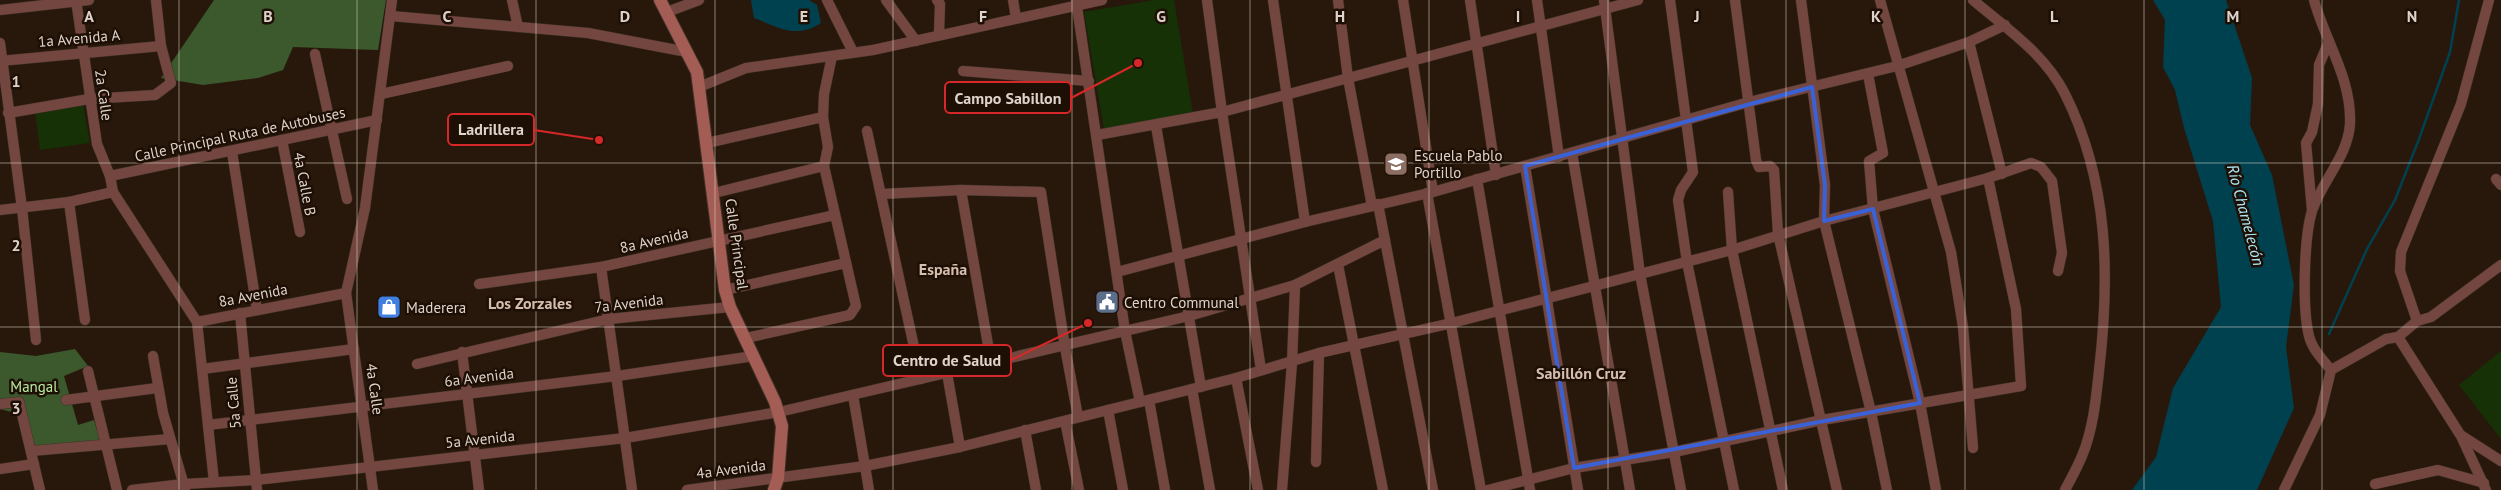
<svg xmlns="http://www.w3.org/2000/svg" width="2501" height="490" font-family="'PT Sans',sans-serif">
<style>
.green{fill:#153105}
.forest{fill:#3b592d}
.water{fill:#00414f}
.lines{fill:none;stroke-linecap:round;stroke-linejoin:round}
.stream{stroke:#00414f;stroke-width:2.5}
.street-casing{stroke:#413227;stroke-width:11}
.secondary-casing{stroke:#413227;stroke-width:14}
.street{stroke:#734740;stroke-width:10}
.secondary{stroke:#a45d54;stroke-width:12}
.marked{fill:none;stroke:#3a62d6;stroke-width:4;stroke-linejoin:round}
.grid{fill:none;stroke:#ded3cb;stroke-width:1;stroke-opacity:0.55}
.labels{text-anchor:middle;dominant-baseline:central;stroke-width:5;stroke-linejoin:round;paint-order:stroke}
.street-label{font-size:15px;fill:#ded3cb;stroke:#1e0f05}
.poi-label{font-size:15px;fill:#ded3cb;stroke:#1e0f05;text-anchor:start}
.park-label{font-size:15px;fill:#b8eaa2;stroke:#1e0f05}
.water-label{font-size:16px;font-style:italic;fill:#ade9fb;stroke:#1e0f05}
.neighbourhood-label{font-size:16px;font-weight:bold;fill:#d5beaf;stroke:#1e0f05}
.grid-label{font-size:16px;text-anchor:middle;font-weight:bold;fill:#ded3cb;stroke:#1e0f05;stroke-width:5;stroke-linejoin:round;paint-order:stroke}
.leader{fill:none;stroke:#d62828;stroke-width:2}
.callout-dot{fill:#d62828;stroke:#1e0f05;stroke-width:2}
.callout{fill:#1e0f05;stroke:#d62828;stroke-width:2}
.callout-label{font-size:16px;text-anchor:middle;font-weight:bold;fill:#ded3cb}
</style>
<rect width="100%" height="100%" fill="#28180c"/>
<g class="green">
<polygon points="1154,0 1174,0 1193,114 1104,129 1084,12"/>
<polygon points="83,104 90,143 40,150 35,112"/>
<polygon points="2501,351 2501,439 2459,385"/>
</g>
<g class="forest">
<polygon points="214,0 386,0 378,50 293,47 283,70 258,78 203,85 161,78"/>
<polygon points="75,349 88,366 64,376 78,425 94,420 101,442 34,447 23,415 0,409 0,352 36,356"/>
</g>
<g class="water">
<path d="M751 0H809L817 5 821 23C796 39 780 28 754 18Z"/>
<polygon points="2153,0 2226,0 2252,78 2250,125 2272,175 2294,285 2286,347 2294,408 2257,490 2132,490 2156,457 2173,388 2221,307 2213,221 2184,128 2175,90 2163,67 2165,20"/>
</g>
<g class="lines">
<polyline class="stream" points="2329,334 2367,249 2395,200 2419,139 2450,52 2459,0"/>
<g class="street-casing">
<g id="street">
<polyline points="76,0 97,144 110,176 113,192 197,322 214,482"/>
<polyline points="512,0 518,27"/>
<polyline points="827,0 853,52"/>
<polyline points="886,0 916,41"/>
<polyline points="937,0 940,4 939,34"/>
<polyline points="1013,0 1016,18"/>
<polyline points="1076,0 1125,331 1140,402"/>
<polyline points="1207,0 1222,112 1261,370"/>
<polyline points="1273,0 1305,222"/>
<polyline points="1338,0 1348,78 1372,206"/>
<polyline points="1403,0 1433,192"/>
<polyline points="1470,0 1496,175"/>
<polyline points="1537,0 1559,157"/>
<polyline points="1604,0 1640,274 1681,490"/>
<polyline points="1670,0 1693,172 1681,190 1678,200 1687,262 1734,490"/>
<polyline points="1735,0 1756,160 1759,167 1770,166 1774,170 1778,234 1837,490"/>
<polyline points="1801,0 1825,185 1824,221 1871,412 1887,490"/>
<polyline points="1880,0 1951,252 1963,327 1973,448"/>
<path d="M1973 0C2007 29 2044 53 2065 94 2109 182 2110 276 2099 371 2096 399 2093 430 2082 456 2077 468 2071 479 2065 490"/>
<path d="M2314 0C2325 41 2352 79 2350 124 2348 156 2322 181 2312 211 2304 237 2302 308 2309 336 2312 349 2323 360 2331 370"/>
<polyline points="0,10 89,0"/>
<polyline points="667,12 699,0"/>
<polyline points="391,16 588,33 687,52"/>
<polyline points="1969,42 2002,174"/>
<polyline points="0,43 22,208 36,340"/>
<polyline points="315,54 347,199"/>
<polyline points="0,61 161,46"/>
<polyline points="963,71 1089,81"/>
<polyline points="1868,74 1883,153 1869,161 1873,209 1920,403 1936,490"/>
<polyline points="699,87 746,68 873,50 1102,0"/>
<polyline points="381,94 508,66"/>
<polyline points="8,113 89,99 155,95 171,83 161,46 156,0"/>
<polyline points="1156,126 1201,387"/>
<polyline points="867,131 921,379"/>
<polyline points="1097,135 1222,112 1638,0"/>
<polyline points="282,140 300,232"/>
<polyline points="707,143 823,117"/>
<polyline points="232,152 257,310"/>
<polyline points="1572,153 1630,490"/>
<polyline points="1525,166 1578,490"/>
<polyline points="110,176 377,120"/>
<polyline points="1477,179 1530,490"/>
<polyline points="2496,179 2501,185"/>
<polyline points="961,190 991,362"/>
<polyline points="1728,192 1732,250 1783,490"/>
<polyline points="714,193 824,166"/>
<polyline points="1427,193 1481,490"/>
<polyline points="882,194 961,190 1041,192 1065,347 1078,417"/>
<polyline points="69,202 85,320"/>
<polyline points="1378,204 1433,490"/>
<polyline points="0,210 69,202 113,192"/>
<polyline points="2312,210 2306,143 2312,132 2318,104 2319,65 2329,41"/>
<polyline points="1338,265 1383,490"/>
<polyline points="601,267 632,490"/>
<polyline points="1117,272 1305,222 1433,192 1749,102 1897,66 1969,42 2005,25"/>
<polyline points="479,284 601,267 835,215"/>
<polyline points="725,290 846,263"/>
<polyline points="240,313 257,490"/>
<polyline points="2417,321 2431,317 2501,265"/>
<polyline points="197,322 346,293"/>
<polyline points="2398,337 2461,436 2486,490"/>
<polyline points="746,338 850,315 856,306 824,166 828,147 823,117 824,94 832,56"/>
<polyline points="462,352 479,490"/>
<polyline points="153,356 163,413 185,489"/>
<polyline points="417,364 609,319 730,307"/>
<polyline points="202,369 354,349"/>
<polyline points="88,371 117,490"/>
<polyline points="947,373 960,447"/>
<polyline points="1236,378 1258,490"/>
<polyline points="1192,389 1210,490"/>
<polyline points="853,395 869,490"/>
<polyline points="66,400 157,388"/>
<polyline points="1149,400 1165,490"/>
<polyline points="0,404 19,402 40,490"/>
<polyline points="1108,410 1123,490"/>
<polyline points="1065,421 1079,490"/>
<polyline points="208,425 617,376 754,356"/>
<polyline points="1025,430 1036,490"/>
<polyline points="2462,436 2501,461"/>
<polyline points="31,451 170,439"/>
<polyline points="1316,462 1319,353"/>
<polyline points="0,469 34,464"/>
<polyline points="2375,484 2438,470 2484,483"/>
<polyline points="132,490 184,484 256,480 625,438 779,412 1189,316 1295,285 1385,240"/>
<polyline points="373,490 346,293 365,208 392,0"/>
<polyline points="687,490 865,466 960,447 1236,378 1319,353 1452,323 1732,250 1824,221 1988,178 2031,163 2041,167 2052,181 2062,253 2058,271"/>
<polyline points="1282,490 1292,363 1295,285"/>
<polyline points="1488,490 1574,468 1674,452 1822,420 2021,386 2016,309 1988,178"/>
<polyline points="2284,490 2320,415 2331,370 2386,339 2398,337 2417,321 2400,271 2401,252 2461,104 2489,0"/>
</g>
</g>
<g class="secondary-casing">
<polyline id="secondary" points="660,0 697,72 725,290 730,307 775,402 782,426 778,478 774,490"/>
</g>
<use href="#street" class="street"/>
<use href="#secondary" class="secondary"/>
</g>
<path class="marked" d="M1812 87 1825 185 1824 221 1873 209 1920 403 1574 468 1525 166Z"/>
<path class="grid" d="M179 0V490M357 0V490M536 0V490M715 0V490M893 0V490M1072 0V490M1250 0V490M1429 0V490M1608 0V490M1786 0V490M1965 0V490M2144 0V490M2322 0V490M0 163H2501M0 327H2501"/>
<defs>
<g id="school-square" transform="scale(1.25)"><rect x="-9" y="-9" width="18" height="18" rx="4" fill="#8d6e63" stroke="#1e0f05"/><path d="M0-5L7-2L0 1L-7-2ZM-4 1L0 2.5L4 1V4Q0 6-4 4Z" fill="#fff"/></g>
<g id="civic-square" transform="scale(1.25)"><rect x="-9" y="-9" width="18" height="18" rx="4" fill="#5c6f8a" stroke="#1e0f05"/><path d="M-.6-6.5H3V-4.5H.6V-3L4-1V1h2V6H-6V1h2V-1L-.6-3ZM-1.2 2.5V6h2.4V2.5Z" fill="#fff"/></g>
<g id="shop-square" transform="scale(1.25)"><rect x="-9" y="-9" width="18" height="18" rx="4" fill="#3f7fe0" stroke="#1e0f05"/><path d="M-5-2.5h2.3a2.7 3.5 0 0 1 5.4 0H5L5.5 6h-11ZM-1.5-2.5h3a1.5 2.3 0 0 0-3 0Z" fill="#fff"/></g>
</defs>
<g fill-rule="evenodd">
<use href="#school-square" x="1396" y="164"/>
<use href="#civic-square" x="1107" y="302"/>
<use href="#shop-square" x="389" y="307"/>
</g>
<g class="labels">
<g class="street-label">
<text transform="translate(79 38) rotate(-5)">1a Avenida A</text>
<text transform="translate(104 95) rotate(82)">2a Calle</text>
<text transform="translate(240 134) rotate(-12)">Calle Principal Ruta de Autobuses</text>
<text transform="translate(305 184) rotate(79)">4a Calle B</text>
<text transform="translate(654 240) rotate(-13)">8a Avenida</text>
<text transform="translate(737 244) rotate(82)">Calle Principal</text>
<text transform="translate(253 295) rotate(-11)">8a Avenida</text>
<text transform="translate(629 303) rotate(-7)">7a Avenida</text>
<text transform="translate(479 377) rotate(-7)">6a Avenida</text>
<text transform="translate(375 389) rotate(82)">4a Calle</text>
<text transform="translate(233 403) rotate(-95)">5a Calle</text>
<text transform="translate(480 439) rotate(-6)">5a Avenida</text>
<text transform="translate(731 469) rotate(-7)">4a Avenida</text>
</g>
<g class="poi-label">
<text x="1414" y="155">Escuela Pablo<tspan x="1414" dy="17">Portillo</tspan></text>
<text x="1124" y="302">Centro Communal</text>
<text x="406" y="307">Maderera</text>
</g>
<g class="park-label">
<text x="34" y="386">Mangal</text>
</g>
<g class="water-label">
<text transform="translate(2246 215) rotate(75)">Río Chamelecón</text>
</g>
<g class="neighbourhood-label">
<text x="943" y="269">España</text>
<text x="530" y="303">Los Zorzales</text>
<text x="1581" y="373">Sabillón Cruz</text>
</g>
</g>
<g class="grid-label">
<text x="89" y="22">A</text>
<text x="268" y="22">B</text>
<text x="447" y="22">C</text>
<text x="625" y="22">D</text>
<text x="804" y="22">E</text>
<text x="983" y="22">F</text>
<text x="1161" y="22">G</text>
<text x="1340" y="22">H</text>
<text x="1518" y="22">I</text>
<text x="1697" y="22">J</text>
<text x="1876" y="22">K</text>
<text x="2054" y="22">L</text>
<text x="2233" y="22">M</text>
<text x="2412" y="22">N</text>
<text x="16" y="87">1</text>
<text x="16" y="251">2</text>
<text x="16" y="414">3</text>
</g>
<path class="leader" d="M1138 63L1071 98M599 140L534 130M1088 323L1011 360"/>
<g class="callout-dot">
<circle cx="1138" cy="63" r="5"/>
<circle cx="599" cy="140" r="5"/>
<circle cx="1088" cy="323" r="5"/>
</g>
<g class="callout">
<rect x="945" y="82" width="126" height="31" rx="5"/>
<rect x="448" y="114" width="86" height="31" rx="5"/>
<rect x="883" y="345" width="128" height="31" rx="5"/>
</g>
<g class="callout-label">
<text x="1008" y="104">Campo Sabillon</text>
<text x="491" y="135">Ladrillera</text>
<text x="947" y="366">Centro de Salud</text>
</g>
</svg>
